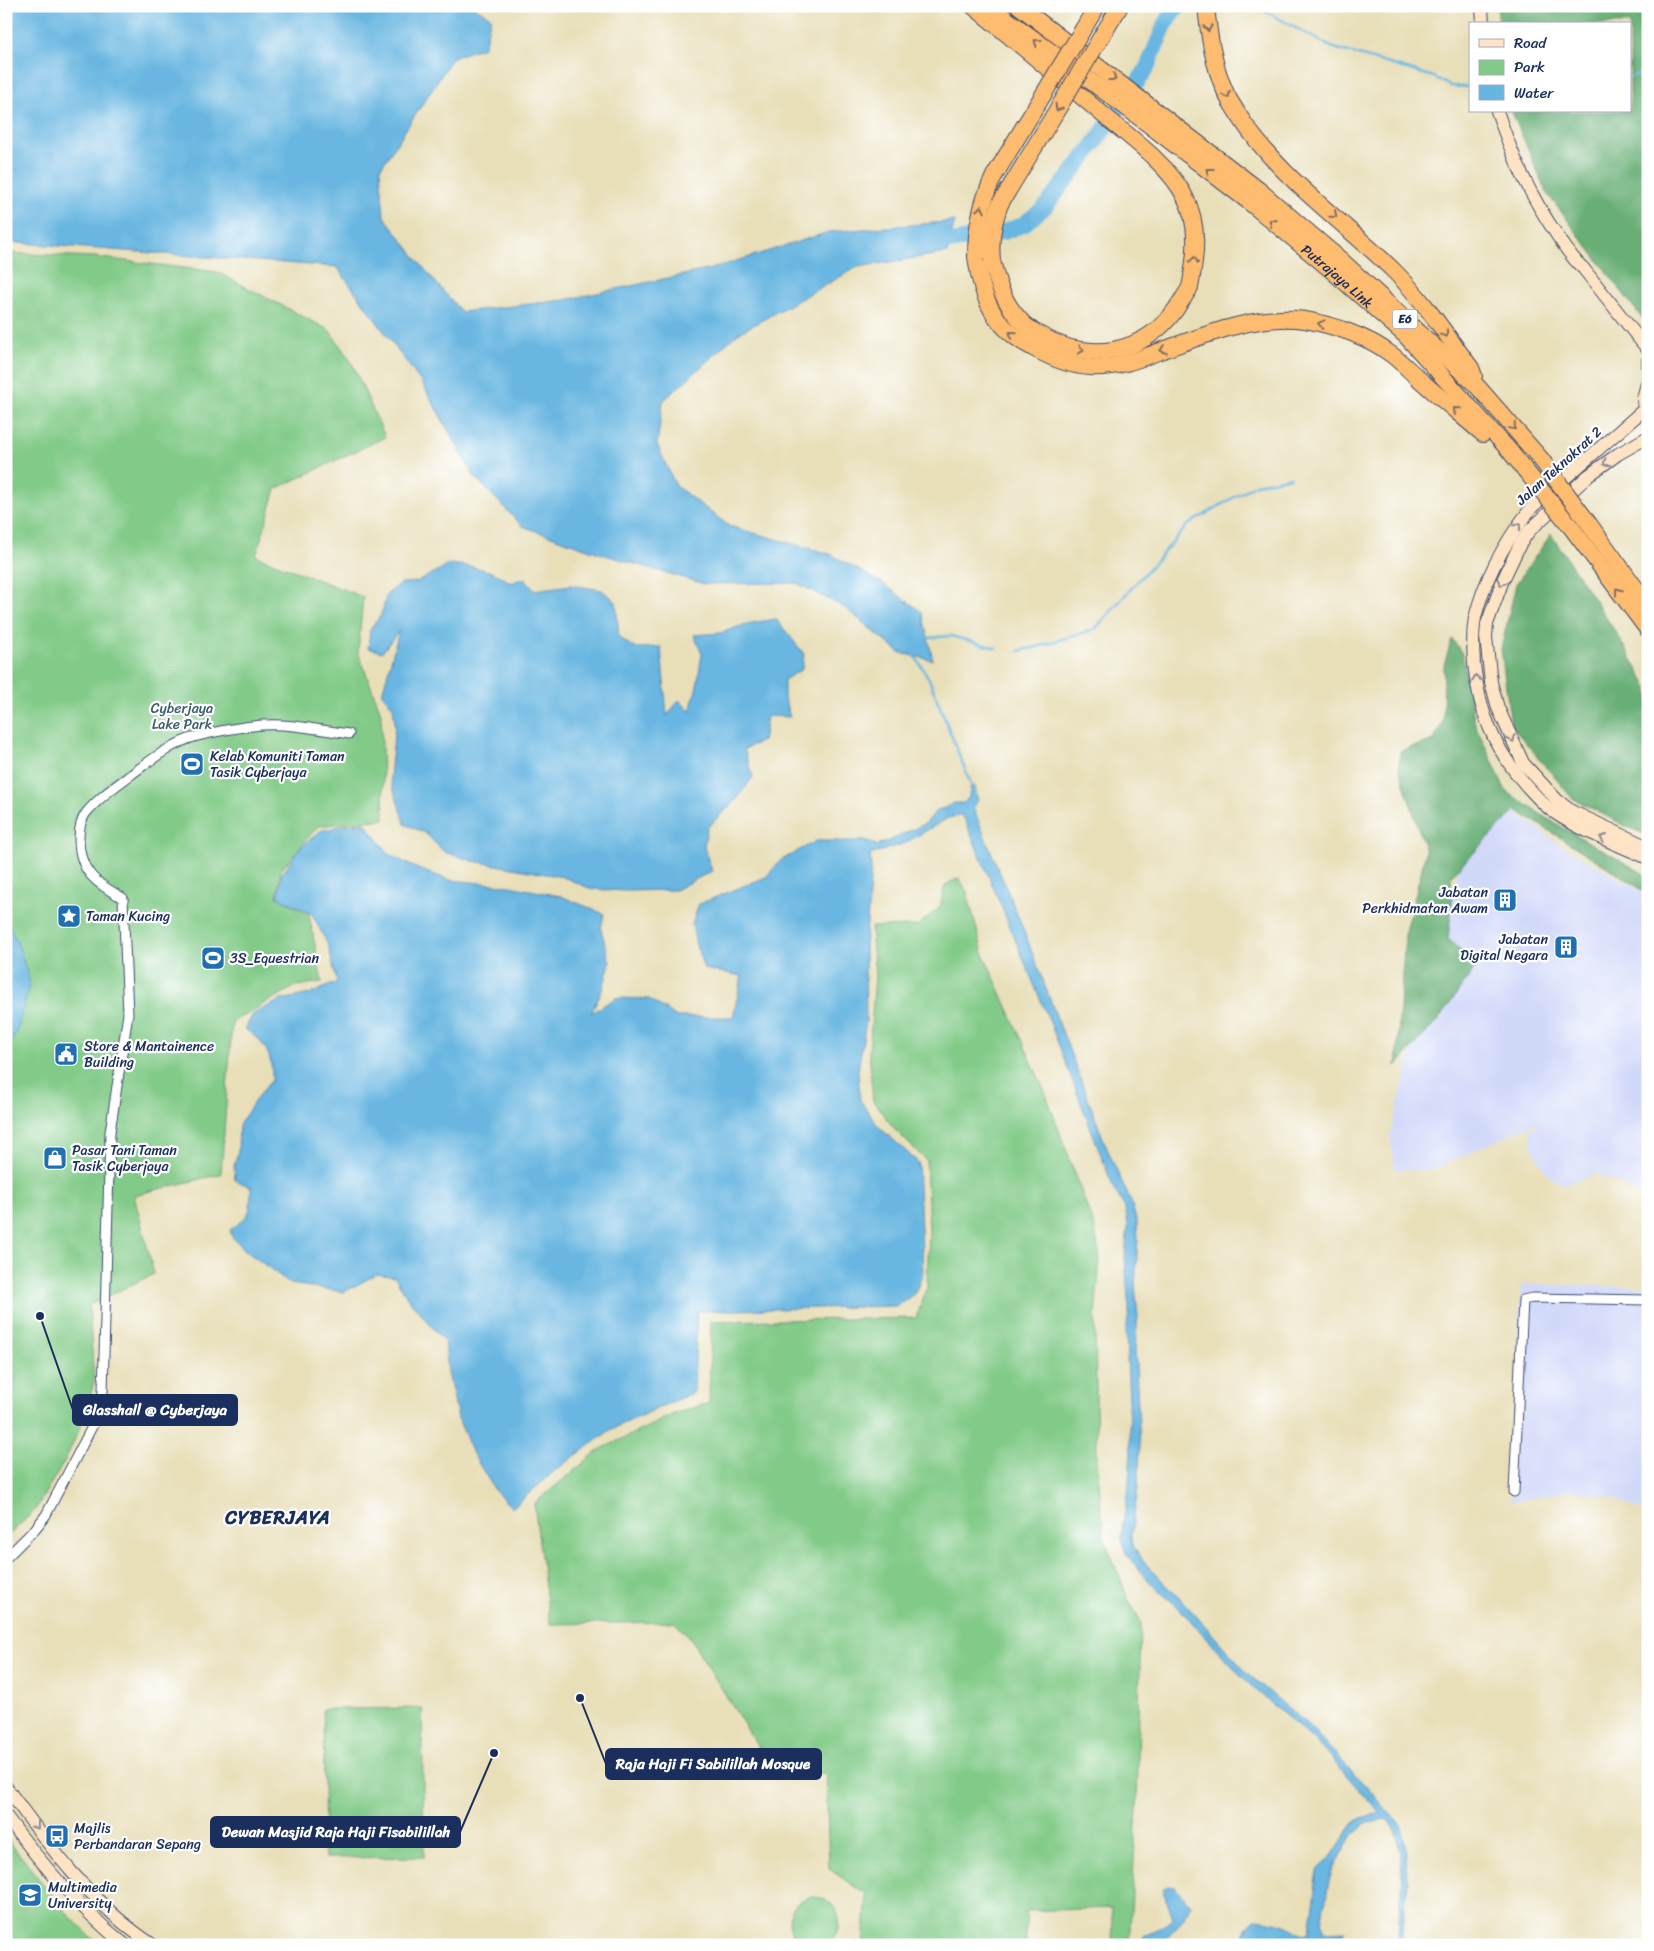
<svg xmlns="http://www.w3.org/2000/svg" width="1654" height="1951" font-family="Sriracha,sans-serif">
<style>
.built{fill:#d1d9f9}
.green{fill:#81ca87;stroke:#4e7c72}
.forest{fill:#68ae74;stroke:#426e69}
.water{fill:#67b6e1;stroke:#4172a0}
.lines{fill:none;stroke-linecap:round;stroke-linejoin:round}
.stream{stroke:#67b6e1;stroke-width:2.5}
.river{stroke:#67b6e1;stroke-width:16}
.street-casing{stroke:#3a496c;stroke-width:11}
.secondary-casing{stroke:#3a496c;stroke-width:14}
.highway-casing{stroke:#3a496c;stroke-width:18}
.street{stroke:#fff;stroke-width:9}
.secondary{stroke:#fee4c5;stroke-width:12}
.highway{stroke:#fdbc6f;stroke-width:16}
.highway-bridge-casing{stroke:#3a496c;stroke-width:18;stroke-linecap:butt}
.highway-bridge{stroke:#fdbc6f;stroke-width:16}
.oneway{stroke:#816e66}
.oneway2{stroke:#8c8a92}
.labels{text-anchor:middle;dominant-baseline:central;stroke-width:4.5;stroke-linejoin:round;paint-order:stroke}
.shield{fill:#fff;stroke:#5f6d8e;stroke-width:1}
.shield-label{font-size:12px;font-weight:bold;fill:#1b2f5e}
.street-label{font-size:14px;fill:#1b2f5e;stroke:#fff}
.park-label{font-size:14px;fill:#3a5e6a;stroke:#fff}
.poi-label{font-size:14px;fill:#1b2f5e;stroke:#fff;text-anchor:start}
.district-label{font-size:19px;font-weight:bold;letter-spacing:1px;fill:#1b2f5e;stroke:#fff}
.leader{fill:none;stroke:#1b2f5e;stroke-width:2}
.callout-dot{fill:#1b2f5e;stroke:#fff;stroke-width:2}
.callout{fill:#1b2f5e;stroke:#1b2f5e;stroke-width:2}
.callout-label{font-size:15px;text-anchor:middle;font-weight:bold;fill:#fff}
</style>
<rect width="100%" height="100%" fill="#fff"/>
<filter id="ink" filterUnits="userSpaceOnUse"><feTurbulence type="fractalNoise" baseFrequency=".02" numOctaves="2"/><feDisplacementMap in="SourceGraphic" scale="10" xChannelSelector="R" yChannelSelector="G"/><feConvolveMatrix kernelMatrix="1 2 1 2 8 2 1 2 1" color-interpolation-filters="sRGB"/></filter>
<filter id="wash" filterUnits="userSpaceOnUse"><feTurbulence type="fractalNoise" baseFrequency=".0096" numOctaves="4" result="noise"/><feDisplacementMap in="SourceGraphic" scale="20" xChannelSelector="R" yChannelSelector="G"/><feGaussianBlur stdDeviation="1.12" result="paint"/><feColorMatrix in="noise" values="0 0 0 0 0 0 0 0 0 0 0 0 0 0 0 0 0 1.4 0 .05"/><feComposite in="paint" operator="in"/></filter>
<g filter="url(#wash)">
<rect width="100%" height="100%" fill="#e8dfb9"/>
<g class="built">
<polygon points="1504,805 1561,845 1648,895 1648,1201 1622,1184 1596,1174 1565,1185 1548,1176 1532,1147 1530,1130 1543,1119 1430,1171 1395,1169 1390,1136 1461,858"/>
<polygon points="1521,1284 1648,1287 1648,1513 1608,1496 1571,1490 1511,1502"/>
</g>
<g class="green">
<polygon points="6,253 94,257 217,272 329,330 352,363 385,437 276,489 256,556 363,597 358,652 381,713 384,819 318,826 281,870 277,897 309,914 322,982 296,986 232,1022 221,1174 134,1195 154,1274 89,1305 94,1381 85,1417 65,1460 35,1510 6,1538"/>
<polygon points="959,878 967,892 983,953 1045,1092 1095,1229 1100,1260 1095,1315 1097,1460 1104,1538 1129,1601 1141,1622 1137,1808 1129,1945 1114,1945 1111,1908 1026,1911 1026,1945 863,1945 867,1895 829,1869 826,1775 758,1747 689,1636 674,1622 550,1624 534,1504 599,1450 674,1414 709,1403 711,1321 916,1318 927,1288 929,1229 926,1160 896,1131 873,1101 869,1053 875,976 871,927 917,926 940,907 945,885"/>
<polygon points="422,1708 424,1857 325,1858 323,1709"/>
<path d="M6 1838C36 1873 65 1918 101 1945H6Z"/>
<circle cx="814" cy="1922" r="25"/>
</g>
<g class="forest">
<polygon points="1497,6 1648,6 1648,326 1546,192 1512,112 1630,111 1630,24 1499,24"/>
<polygon points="1551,534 1618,636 1648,687 1648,835 1627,827 1572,798 1511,725 1501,649 1516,584"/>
<polygon points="1452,639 1462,653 1475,724 1506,791 1548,819 1641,872 1648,877 1648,895 1628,880 1516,810 1451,876 1452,904 1448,939 1478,964 1439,1019 1396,1066 1405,935 1426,852 1399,769 1400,751 1434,740 1443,721 1444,665"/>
</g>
<g class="water">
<polygon points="6,6 472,6 491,17 484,47 453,57 380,169 384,216 422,266 461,312 564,300 711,269 829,232 955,221 947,253 858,267 737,334 663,401 657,445 676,486 729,526 830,554 882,583 922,612 933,660 900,653 845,608 797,583 704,584 602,554 522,526 474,476 423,385 337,267 6,242"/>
<path d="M450 564C475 567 490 568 511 583L524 578 534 590 571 585 602 590 616 602 619 637 634 648 661 647 667 716 679 700 690 711 697 686 702 654 694 635 721 633 746 624 776 619 804 654 802 669 784 680V698L790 717 767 716 763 741 744 749 753 777 736 800 707 828 704 847 712 871 675 890 625 891 591 889 563 877 473 861 444 852 425 833 405 824 390 779 395 724 393 707 382 694 399 631 382 652 368 648 370 630 381 615 387 594 402 583 417 582Z"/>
<path d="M975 787 978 801 973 806 976 815 1022 926 1106 1146 1131 1202 1137 1223 1138 1239 1135 1285 1138 1316 1135 1348 1140 1445 1138 1488 1131 1536 1132 1545 1142 1560 1190 1609 1247 1673 1308 1725 1362 1782 1401 1826 1405 1837 1407 1882 1402 1945H1397C1399 1922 1406 1855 1397 1836 1395 1830 1391 1824 1387 1819L1367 1822 1362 1825 1352 1836 1333 1869 1329 1881 1322 1924 1324 1930 1329 1932 1345 1931 1341 1936 1323 1945H1241L1240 1942 1247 1927 1255 1919C1262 1919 1281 1923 1287 1926 1294 1929 1298 1933 1305 1935L1309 1932 1318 1869 1331 1857 1353 1824 1361 1818 1380 1813 1331 1758 1310 1737 1247 1682 1176 1605 1155 1588 1126 1554 1121 1535 1128 1494 1131 1452 1126 1332 1129 1312 1125 1256 1128 1225 1125 1208 1114 1189 1051 1025 965 820 961 815 948 818 905 843 870 855 871 868 865 950 866 1021 858 1071 860 1100 878 1126 918 1162 923 1273 915 1293 897 1306 697 1311 694 1392 612 1429 556 1470 512 1508 496 1492 473 1454 458 1418 448 1372 445 1342 409 1300 395 1277 377 1274 344 1292 291 1284 246 1251 232 1237 230 1230C252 1214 250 1214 251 1187L235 1180 234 1166 238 1151 239 1125 258 1096 272 1080C272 1053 266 1044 245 1029L253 1014 281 1000 310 994 337 982 328 945 312 914 278 897 282 874 299 849 320 831 344 825 365 823 390 855 418 869 450 880 504 885 561 896 604 914 601 929 610 963 603 988 591 1013 616 998 649 999 677 1017H733L742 976 704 969 696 945 692 924 699 904 766 877 780 861 816 841H868L878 846 879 844 887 842 926 823 937 810 945 808 953 803H964L969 797 970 788Z"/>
<polygon points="6,917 19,947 30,983 18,1027 6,1055"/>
<polygon points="6,1369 15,1378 12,1411 6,1421"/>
<polygon points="1169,1886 1174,1887 1192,1905 1183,1920 1159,1945 1142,1945 1142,1940 1145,1936 1171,1921 1173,1918 1162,1888"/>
</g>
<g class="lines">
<g class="stream">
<polyline points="1256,6 1331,47 1434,77 1450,86 1470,87"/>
<polyline points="1630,77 1648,70"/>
<polyline points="926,638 951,636 996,648"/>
<polyline points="1018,651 1037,647 1095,629 1189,524 1256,484 1291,477"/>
<polyline points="914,654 929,679 972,787"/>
</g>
<polyline class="river" points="929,246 1004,232 1024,224 1045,207 1089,151 1146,70 1164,27 1174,10 1180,6"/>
</g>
</g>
<g filter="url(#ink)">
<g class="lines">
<g class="street-casing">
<g id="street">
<polyline points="1514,1492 1523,1300 1532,1298 1648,1300"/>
<path d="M6 1558 35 1529 46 1515 96 1419 103 1392 110 1132 128 1014 123 898C95 883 79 871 79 838 79 830 81 820 86 813 98 798 117 785 132 774 152 759 174 742 198 736 218 731 241 727 262 725 290 723 320 730 349 734"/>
</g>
</g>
<g class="secondary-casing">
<g id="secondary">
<polyline points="1482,6 1483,24"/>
<path d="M1497 111C1513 158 1529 194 1557 235 1565 247 1572 259 1583 268L1648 350"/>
<polyline points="1648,360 1648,377"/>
<path d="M1648 406 1532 507C1506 540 1485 576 1475 618 1472 633 1473 649 1474 664 1479 712 1494 748 1525 784 1534 794 1544 806 1555 813 1584 832 1616 844 1648 858"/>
<polyline points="1644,410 1643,398 1648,380"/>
<polyline points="1648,437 1618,454 1588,476 1529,531 1520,544 1503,580 1487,624 1486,637 1491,682 1498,708 1523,763 1557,800 1571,811 1648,847"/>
<path d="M6 1787C48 1845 93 1906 153 1945"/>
<path d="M6 1816C41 1864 79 1908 125 1945"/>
</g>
</g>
<g class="highway-casing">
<g id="highway">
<path d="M973 6C1016 41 1058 77 1101 113 1128 136 1167 163 1184 195 1195 215 1197 238 1194 261 1193 269 1192 279 1190 287 1187 294 1180 302 1176 309 1144 354 1089 363 1042 336 1035 332 1026 327 1021 321 1004 303 997 283 992 260"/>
<path id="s1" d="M989 6 1131 111 1248 201 1330 269 1405 335 1508 449 1525 470"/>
<polyline points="1019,6 1260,191 1341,260 1477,386 1540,458"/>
<path d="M1206 6C1209 36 1213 64 1225 91 1228 99 1234 107 1238 114 1277 177 1344 221 1396 273 1424 301 1447 336 1471 368L1474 376"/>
<path d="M976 257C982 299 994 328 1033 348 1051 358 1069 366 1090 367 1115 369 1140 359 1163 350 1204 335 1260 313 1305 320 1334 325 1369 337 1392 355 1401 362 1409 370 1418 378 1439 397 1461 415 1483 434"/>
<polyline points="1584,517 1648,605"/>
<polyline points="1571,527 1648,630"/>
</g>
</g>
<use href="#street" class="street"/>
<use href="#secondary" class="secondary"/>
<use href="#highway" class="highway"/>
<g class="highway-bridge-casing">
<g id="highway-bridge">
<path d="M976 257C976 227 981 202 994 176L1097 6"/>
<path d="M992 260C990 239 993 224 1000 204L1120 6"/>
<polyline points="1540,458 1584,517"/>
<polyline points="1525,470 1571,527"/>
</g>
</g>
<use href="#highway-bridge" class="highway-bridge"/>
</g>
<defs><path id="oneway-chevron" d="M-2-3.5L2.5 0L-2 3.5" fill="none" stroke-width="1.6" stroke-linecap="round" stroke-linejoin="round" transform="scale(1.25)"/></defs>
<g class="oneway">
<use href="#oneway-chevron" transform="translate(1208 28) rotate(84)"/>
<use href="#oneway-chevron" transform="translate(1037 42) rotate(-144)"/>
<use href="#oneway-chevron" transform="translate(1113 78) rotate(37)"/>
<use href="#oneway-chevron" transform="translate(1227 95) rotate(63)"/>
<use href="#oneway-chevron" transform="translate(1058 108) rotate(121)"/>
<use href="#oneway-chevron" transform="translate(1209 171) rotate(-142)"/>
<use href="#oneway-chevron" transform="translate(981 209) rotate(-77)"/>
<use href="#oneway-chevron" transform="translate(1334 215) rotate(41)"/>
<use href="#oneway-chevron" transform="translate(1272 222) rotate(-141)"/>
<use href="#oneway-chevron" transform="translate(1194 260) rotate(-82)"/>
<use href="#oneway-chevron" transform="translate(1321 324) rotate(-165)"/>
<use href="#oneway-chevron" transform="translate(1012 334) rotate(-140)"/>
<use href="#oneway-chevron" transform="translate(1445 334) rotate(53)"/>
<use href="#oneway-chevron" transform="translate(1081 350) rotate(9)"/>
<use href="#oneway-chevron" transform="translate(1163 350) rotate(160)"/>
<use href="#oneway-chevron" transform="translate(1456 410) rotate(-139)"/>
<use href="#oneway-chevron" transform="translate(1513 427) rotate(49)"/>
<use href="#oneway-chevron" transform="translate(1618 591) rotate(-127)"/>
</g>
<g class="oneway2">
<use href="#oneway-chevron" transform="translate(1606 463) rotate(144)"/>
<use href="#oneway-chevron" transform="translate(1518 526) rotate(-54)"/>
<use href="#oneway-chevron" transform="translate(1502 583) rotate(112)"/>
<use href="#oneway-chevron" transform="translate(1476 678) rotate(-97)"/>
<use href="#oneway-chevron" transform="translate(1512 739) rotate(65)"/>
<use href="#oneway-chevron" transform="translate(1603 838) rotate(-157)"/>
<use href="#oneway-chevron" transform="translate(36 1826) rotate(52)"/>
</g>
</g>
<defs>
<g id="stadium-square" transform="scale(1.25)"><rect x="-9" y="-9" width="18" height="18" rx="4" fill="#1f6fb2" stroke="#fff"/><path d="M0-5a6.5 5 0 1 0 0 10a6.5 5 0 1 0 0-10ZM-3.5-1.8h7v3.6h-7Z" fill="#fff"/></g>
<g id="building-square" transform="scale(1.25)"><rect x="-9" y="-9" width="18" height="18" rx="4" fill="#1f6fb2" stroke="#fff"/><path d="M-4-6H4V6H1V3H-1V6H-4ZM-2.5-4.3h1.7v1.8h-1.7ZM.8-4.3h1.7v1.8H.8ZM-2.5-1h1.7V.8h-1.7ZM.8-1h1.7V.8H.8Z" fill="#fff"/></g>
<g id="sight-square" transform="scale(1.25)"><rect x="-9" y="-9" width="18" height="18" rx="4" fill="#1f6fb2" stroke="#fff"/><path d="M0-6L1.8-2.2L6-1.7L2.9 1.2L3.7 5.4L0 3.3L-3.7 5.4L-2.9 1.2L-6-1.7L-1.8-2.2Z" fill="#fff"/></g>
<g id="civic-square" transform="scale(1.25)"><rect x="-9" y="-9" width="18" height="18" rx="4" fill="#1f6fb2" stroke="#fff"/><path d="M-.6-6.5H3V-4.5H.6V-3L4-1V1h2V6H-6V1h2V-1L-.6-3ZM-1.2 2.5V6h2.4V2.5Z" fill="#fff"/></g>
<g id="shop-square" transform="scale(1.25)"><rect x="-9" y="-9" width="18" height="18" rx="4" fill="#1f6fb2" stroke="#fff"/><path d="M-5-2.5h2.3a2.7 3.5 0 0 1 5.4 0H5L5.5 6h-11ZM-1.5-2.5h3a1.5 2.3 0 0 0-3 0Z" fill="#fff"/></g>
<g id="bus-square" transform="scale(1.25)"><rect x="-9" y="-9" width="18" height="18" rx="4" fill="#1f6fb2" stroke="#fff"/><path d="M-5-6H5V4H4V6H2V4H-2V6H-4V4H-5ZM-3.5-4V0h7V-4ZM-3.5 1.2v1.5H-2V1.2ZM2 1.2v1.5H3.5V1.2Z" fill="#fff"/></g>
<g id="university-square" transform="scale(1.25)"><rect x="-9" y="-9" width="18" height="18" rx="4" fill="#1f6fb2" stroke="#fff"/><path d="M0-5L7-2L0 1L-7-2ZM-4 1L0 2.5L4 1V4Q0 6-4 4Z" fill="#fff"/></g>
</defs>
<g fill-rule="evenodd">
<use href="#stadium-square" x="192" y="764"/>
<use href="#building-square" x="1505" y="900"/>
<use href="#sight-square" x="69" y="916"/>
<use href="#building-square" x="1566" y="947"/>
<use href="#stadium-square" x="213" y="958"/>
<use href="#civic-square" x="66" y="1054"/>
<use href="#shop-square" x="55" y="1158"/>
<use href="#bus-square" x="57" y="1836"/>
<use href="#university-square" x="30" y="1895"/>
</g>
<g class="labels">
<rect class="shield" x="1392.5" y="309.5" width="25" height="19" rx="4"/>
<g class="shield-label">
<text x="1405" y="319">E6</text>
</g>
<g class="street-label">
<text stroke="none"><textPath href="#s1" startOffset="441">Putrajaya Link</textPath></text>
<text transform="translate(1559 466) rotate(-42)">Jalan Teknokrat 2</text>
</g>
<g class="park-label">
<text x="182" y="708">Cyberjaya<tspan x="182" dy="16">Lake Park</tspan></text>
</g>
<g class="poi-label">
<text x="210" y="756">Kelab Komuniti Taman<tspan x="210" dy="16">Tasik Cyberjaya</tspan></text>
<text x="1488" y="892" text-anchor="end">Jabatan<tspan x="1488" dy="16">Perkhidmatan Awam</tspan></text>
<text x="86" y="916">Taman Kucing</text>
<text x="1548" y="939" text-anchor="end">Jabatan<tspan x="1548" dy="16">Digital Negara</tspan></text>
<text x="230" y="958">3S_Equestrian</text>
<text x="84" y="1046">Store &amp; Mantainence<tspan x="84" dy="16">Building</tspan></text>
<text x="72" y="1150">Pasar Tani Taman<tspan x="72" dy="16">Tasik Cyberjaya</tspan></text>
<text x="74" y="1828">Majlis<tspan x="74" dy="16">Perbandaran Sepang</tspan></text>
<text x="48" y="1887">Multimedia<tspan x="48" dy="16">University</tspan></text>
</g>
<g class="district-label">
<text x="278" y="1517">CYBERJAYA</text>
</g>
</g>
<path class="leader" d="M40 1316L73 1410M580 1698L606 1764M494 1753L460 1832"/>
<g class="callout-dot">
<circle cx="40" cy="1316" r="5"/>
<circle cx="580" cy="1698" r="5"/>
<circle cx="494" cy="1753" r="5"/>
</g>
<g class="callout">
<rect x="73" y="1395" width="164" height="30" rx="5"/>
<rect x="606" y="1749" width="215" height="30" rx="5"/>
<rect x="211" y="1817" width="249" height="30" rx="5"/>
</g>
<g class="callout-label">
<text x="155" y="1415">Glasshall @ Cyberjaya</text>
<text x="713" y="1769">Raja Haji Fi Sabilillah Mosque</text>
<text x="336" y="1837">Dewan Masjid Raja Haji Fisabilillah</text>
</g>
<rect width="1654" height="1951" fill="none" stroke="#fff" stroke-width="25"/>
<rect x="1469" y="22" width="162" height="90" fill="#ffffff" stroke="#a4acbf"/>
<rect x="1479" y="39" width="25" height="8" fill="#fee4c5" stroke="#a4acbf"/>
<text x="1514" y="48" font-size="15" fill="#1b2f5e">Road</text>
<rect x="1479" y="60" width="25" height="15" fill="#81ca87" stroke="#a4acbf"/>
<text x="1514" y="72" font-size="15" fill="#1b2f5e">Park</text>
<rect x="1479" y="85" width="25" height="15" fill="#67b6e1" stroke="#a4acbf"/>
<text x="1514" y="98" font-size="15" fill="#1b2f5e">Water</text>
</svg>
